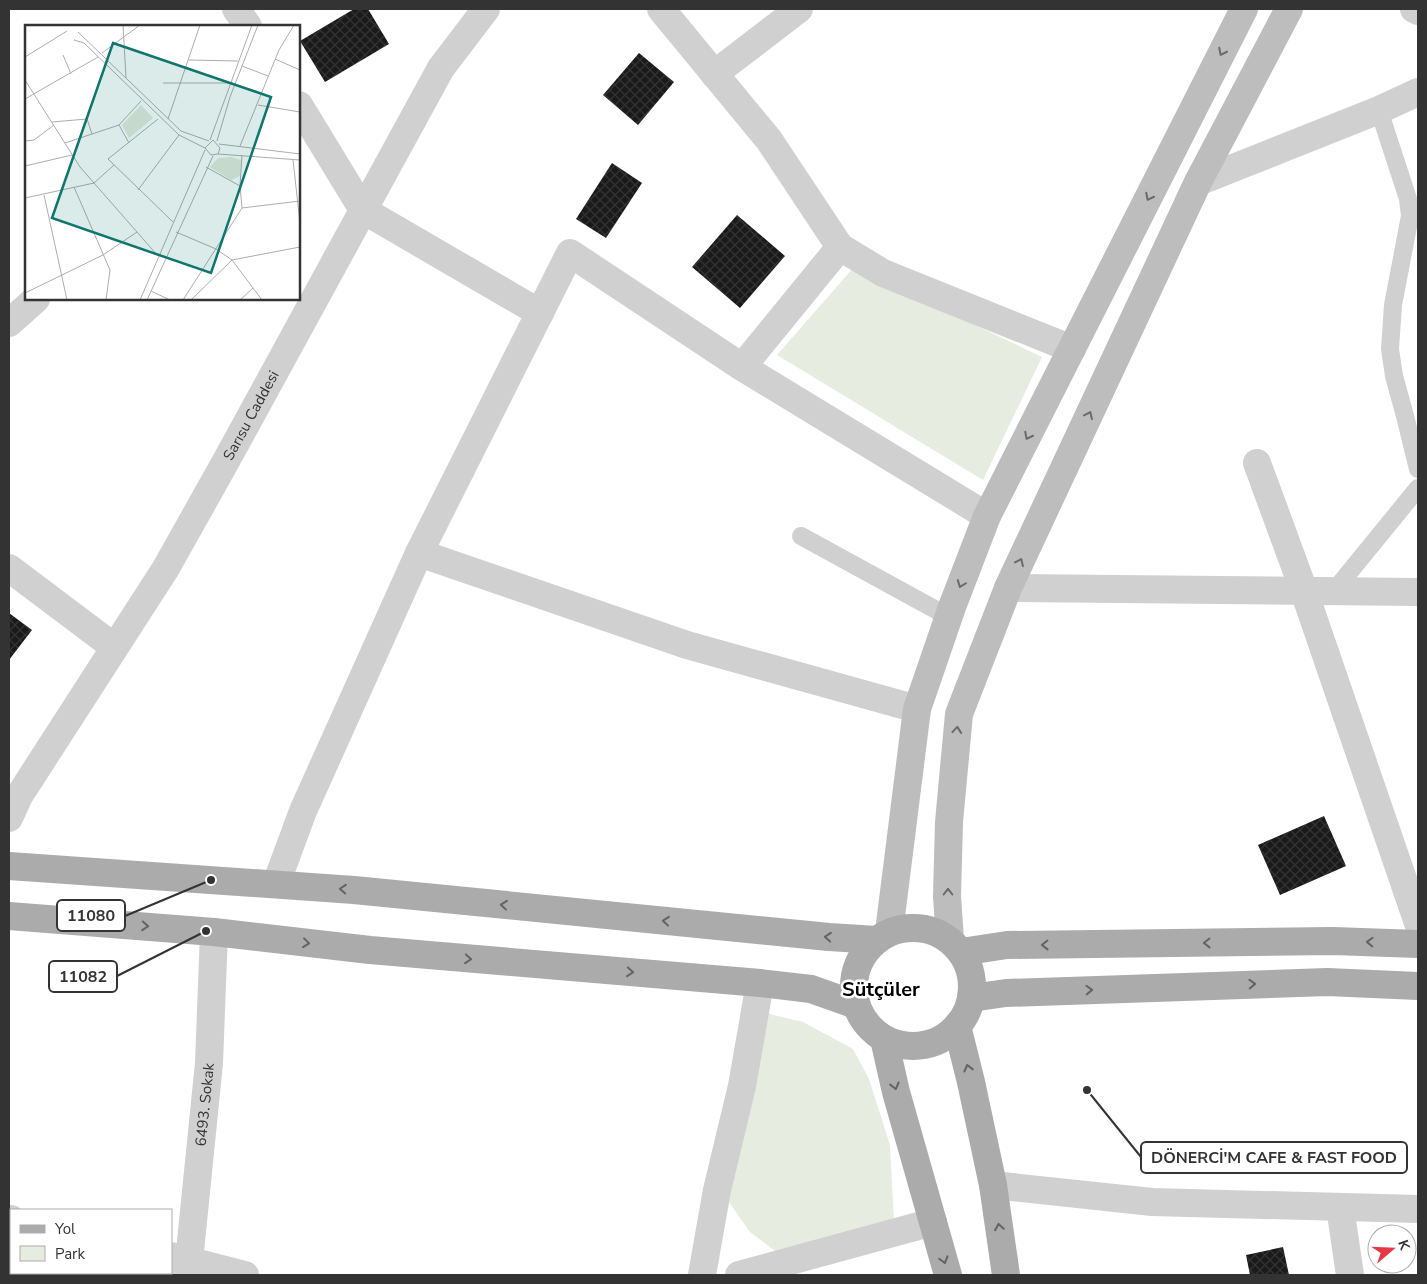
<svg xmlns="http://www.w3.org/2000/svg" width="1427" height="1284" font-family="'Nunito Sans',sans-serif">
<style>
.green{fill:#e6ecdf}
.building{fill:url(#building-cross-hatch)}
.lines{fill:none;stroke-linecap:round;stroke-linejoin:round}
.lane{stroke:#d0d0d0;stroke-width:18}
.street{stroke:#d0d0d0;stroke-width:28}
.secondary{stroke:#bdbdbd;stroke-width:28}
.primary{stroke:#ababab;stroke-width:28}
.oneway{stroke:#6a6a6a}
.oneway2{stroke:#636363}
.labels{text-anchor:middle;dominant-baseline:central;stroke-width:5;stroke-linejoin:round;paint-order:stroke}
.street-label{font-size:15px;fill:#333;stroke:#fff}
.district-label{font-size:20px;font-weight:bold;fill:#000;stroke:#fff}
.inset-road{fill:none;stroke:#adadad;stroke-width:1}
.view{fill:#0f766e;fill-opacity:0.15;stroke:#0f766e;stroke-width:2.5}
.inset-edge{fill:none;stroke:#333;stroke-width:2.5}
.leader{fill:none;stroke:#333;stroke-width:2}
.callout-dot{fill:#333;stroke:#fff;stroke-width:2}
.callout{fill:#fff;stroke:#333;stroke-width:2}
.callout-label{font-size:16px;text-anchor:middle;font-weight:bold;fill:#333}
</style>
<defs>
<pattern id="building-cross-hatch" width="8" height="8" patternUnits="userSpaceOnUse" patternTransform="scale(1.25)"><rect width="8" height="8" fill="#1a1a1a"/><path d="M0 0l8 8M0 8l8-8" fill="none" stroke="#333"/></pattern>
</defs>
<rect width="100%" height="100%" fill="#fff"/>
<g class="green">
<polygon points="854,267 1042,357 983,480 777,355"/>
<polygon points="765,1013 803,1022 853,1049 869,1079 890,1145 894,1222 779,1254 750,1232 726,1198"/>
</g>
<g class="building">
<polygon points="354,9 368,9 389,44 325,82 300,41"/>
<polygon points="639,53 674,82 638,125 603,95"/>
<polygon points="612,163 642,183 606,238 576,219"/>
<polygon points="737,215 785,256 740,308 692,267"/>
<polygon points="9,613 32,630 9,660"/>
<polygon points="1324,816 1346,866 1280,895 1258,845"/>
<polygon points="1283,1247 1289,1275 1250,1275 1246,1255"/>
</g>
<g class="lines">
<g class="lane">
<polyline points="1379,110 1408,199 1410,216 1393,305 1390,349 1394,376 1405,416 1418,469"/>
<polyline points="801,536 949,617"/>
<polyline points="1334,591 1418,488"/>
</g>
<g class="street">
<polyline points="236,9 248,26"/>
<polyline points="661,9 769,140 840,247 883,273 1072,349"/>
<polyline points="1414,9 1418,11"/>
<polyline points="714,74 799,9"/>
<polyline points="299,105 363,210 540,313"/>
<polyline points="1198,182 1379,110 1418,92"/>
<polyline points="9,323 36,299"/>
<polyline points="742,367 840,247"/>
<polyline points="1257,463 1304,591 1418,923"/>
<polyline points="419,553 687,645 917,709"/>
<polyline points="9,568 114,647"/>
<polyline points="1008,588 1418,592"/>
<path id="s1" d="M9 818 19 796 166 568 226 461 441 68 486 9"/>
<polyline points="276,884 303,811 419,553 570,253 742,367 987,516"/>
<polyline points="993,1185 1152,1202 1418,1209"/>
<polyline points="1340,1207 1350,1275"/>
<polyline points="9,1219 11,1219"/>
<polyline points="171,1256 245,1275"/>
<path id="s2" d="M184 1275 189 1261 209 1063 214 932"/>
<polyline points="702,1275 717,1190 742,1086 760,983"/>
<polyline points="739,1275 933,1222"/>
</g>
<g class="secondary">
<polyline points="889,932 917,709 952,607 987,516 1244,9"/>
<polyline points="950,940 947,896 949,822 959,714 1008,588 1198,182 1289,9"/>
</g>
<g class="primary">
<polyline points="9,866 354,890 829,937 877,940"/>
<polyline points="9,916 214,932 370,950 760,983 811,989 856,1005"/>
<circle cx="913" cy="987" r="59"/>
<polyline points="961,952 1007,945 1333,941 1418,944"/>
<polyline points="971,998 1006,993 1327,982 1418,986"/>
<polyline points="957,1026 971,1082 993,1185 1006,1275"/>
<polyline points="884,1039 896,1092 948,1275"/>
</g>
</g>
<defs><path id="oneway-chevron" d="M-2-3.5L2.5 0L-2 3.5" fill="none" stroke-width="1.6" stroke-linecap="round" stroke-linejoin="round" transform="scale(1.25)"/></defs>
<g class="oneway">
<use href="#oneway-chevron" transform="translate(1222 52) rotate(117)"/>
<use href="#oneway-chevron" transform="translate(1149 197) rotate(117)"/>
<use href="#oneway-chevron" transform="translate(1089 415) rotate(-65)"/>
<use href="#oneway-chevron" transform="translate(1028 436) rotate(117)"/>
<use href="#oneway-chevron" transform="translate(1020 562) rotate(-65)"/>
<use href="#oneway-chevron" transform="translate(961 584) rotate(111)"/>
<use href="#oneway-chevron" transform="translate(957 730) rotate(-85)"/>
<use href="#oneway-chevron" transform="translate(948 892) rotate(-90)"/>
</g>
<g class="oneway2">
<use href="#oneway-chevron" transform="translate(343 889) rotate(-176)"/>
<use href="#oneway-chevron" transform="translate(504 905) rotate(-174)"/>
<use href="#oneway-chevron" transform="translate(666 921) rotate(-174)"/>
<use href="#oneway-chevron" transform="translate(145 926) rotate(4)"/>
<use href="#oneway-chevron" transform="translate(828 937) rotate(-175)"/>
<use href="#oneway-chevron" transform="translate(1370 942) rotate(-178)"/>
<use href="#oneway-chevron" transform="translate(306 943) rotate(7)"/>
<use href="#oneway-chevron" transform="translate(1207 943) rotate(179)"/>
<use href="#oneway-chevron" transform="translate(1045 945) rotate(179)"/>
<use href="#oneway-chevron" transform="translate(468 959) rotate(5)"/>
<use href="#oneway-chevron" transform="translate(630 972) rotate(5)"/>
<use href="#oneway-chevron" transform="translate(1252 984) rotate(-2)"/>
<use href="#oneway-chevron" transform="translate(1089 990) rotate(-2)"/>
<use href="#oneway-chevron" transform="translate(968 1068) rotate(-104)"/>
<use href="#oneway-chevron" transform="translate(895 1086) rotate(76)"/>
<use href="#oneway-chevron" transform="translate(999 1227) rotate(-99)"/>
<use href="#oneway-chevron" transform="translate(944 1260) rotate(74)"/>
</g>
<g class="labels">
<g class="street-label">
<text stroke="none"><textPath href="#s1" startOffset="470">Sarısu Caddesi</textPath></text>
<text stroke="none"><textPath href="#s2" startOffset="172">6493. Sokak</textPath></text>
</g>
<g class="district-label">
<text x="881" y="989">Sütçüler</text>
</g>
</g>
<g transform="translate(25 25)">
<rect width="275" height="275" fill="#fff"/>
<path d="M116 80 128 93 104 113 97 100ZM206 132 216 135 215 151 211 153 206 155 185 142 193 133Z" fill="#e6ecdf"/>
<path class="inset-road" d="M98 0 101 53M53 7 156 106 184 116M49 15 59 18 154 110 180 123 186 130 193 129 195 123 188 115 180 123M77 28 115 0M38 30 46 49M0 32 42 6M250 34 275 45M164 35 213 36M217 41 243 51M0 55 55 142 133 231M138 58H204M0 74 73 32M233 80 275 87M133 94 83 134 148 197M143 94 175 0M27 97 62 94 67 109M94 100 104 118M185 115 227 0M0 116 9 115 29 100M192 116 205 72 233 0M40 118 94 100 116 76M194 119 275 129M215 121 254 25 269 0M193 129 275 135M268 135 275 198M0 141 47 130M215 161 217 130M49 162 85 245 81 275M113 165 154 110M19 170 42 275M0 173 69 158 89 140M217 183 275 176M151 207 191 224 207 235 237 275M126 266 145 275M0 268 78 230 112 207M115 275 180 125M122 275 188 131M158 275 217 183 215 161 181 142M166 275 207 235 275 222M215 275 228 263"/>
<path class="view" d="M88 18 246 72 186 248 27 193Z"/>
<rect width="275" height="275" class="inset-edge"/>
</g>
<path class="leader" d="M211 880L125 916M206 931L117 976M1087 1090L1141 1157"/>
<g class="callout-dot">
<circle cx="211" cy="880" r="5"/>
<circle cx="206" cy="931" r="5"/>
<circle cx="1087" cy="1090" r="5"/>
</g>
<g class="callout">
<rect x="57" y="900" width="68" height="31" rx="5"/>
<rect x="49" y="961" width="68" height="31" rx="5"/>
<rect x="1141" y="1142" width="266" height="31" rx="5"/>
</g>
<g class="callout-label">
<text x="91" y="921">11080</text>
<text x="83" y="982">11082</text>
<text x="1274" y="1163">DÖNERCİ'M CAFE &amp; FAST FOOD</text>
</g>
<rect width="1427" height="1284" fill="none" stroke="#333333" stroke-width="20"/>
<rect x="10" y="1209" width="162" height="65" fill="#ffffff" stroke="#adadad"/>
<rect x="20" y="1225" width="25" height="8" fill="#ababab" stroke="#adadad"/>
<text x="55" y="1234" font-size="15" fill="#333333">Yol</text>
<rect x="20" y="1246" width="25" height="15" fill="#e6ecdf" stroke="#adadad"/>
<text x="55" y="1259" font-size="15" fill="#333333">Park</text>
<g transform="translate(1392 1249) rotate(71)"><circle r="24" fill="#ffffff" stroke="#adadad"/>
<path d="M0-4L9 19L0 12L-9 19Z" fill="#e63946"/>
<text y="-8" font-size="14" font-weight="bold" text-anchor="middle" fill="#333333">K</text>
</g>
</svg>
